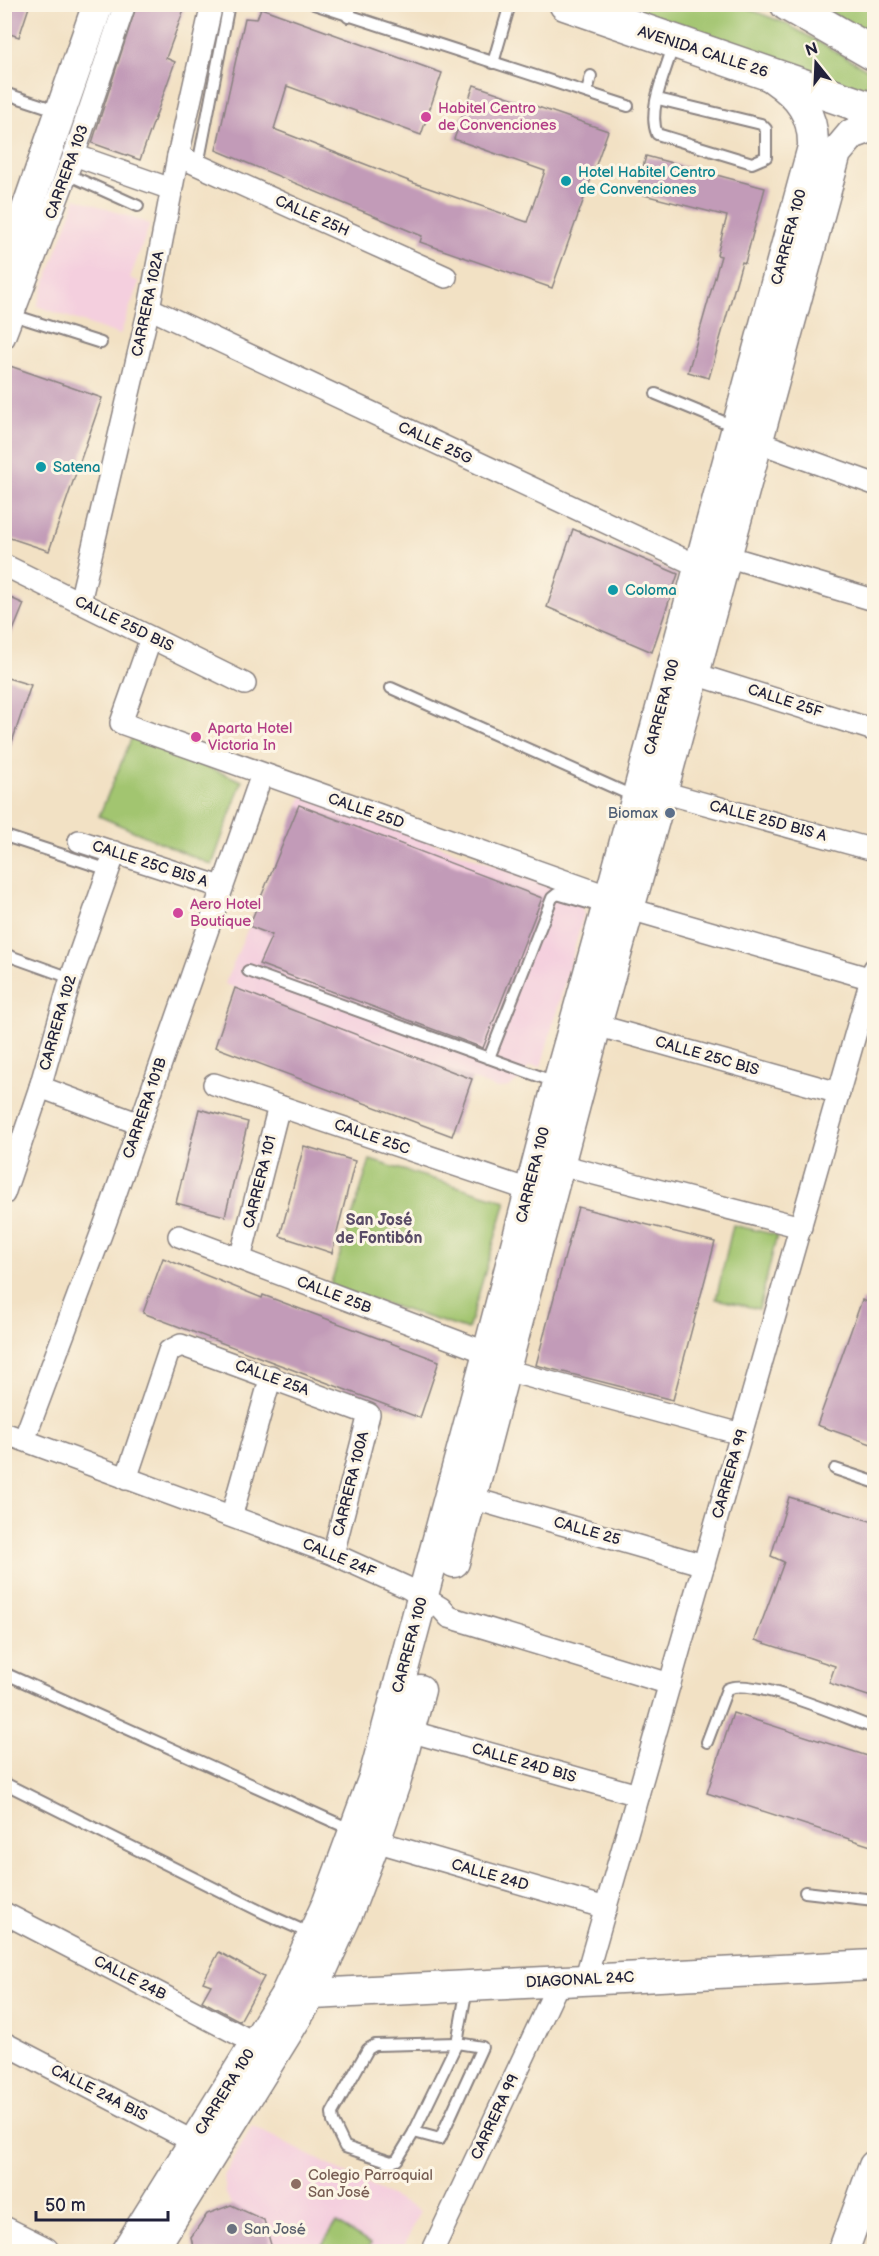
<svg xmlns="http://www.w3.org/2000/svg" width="879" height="2256" font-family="'Balsamiq Sans',sans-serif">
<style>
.built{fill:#f4cfde}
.green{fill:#a2c56f;stroke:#627455;stroke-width:1.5}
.building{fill:#c29bb8}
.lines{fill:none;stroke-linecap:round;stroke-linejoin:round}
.lane-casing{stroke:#8a8280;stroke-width:14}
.street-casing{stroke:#8a8280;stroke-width:24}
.secondary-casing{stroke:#8a8280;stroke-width:33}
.primary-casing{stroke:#8a8280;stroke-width:36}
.lane{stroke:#fff;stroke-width:10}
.street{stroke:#fff;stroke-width:21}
.secondary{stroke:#fff;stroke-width:30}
.primary{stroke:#fff;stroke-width:33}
.hotel-dot{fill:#d1479c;stroke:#fcf5e5;stroke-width:2}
.culture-dot{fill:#0f9aa8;stroke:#fcf5e5;stroke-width:2}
.service-dot{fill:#5c6f8a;stroke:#fcf5e5;stroke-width:2}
.education-dot{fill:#8d6e63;stroke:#fcf5e5;stroke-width:2}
.worship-dot{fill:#6b7280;stroke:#fcf5e5;stroke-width:2}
.labels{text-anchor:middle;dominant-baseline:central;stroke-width:6;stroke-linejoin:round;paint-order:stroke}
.street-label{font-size:15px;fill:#22223b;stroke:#fcf5e5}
.hotel-label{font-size:15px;fill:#b23c85;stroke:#fcf5e5;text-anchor:start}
.culture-label{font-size:15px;fill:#0d838f;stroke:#fcf5e5;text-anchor:start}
.service-label{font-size:15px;fill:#4e5e75;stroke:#fcf5e5;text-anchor:end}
.education-label{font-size:15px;fill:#785e54;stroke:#fcf5e5;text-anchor:start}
.worship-label{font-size:15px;fill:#5b616d;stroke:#fcf5e5;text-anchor:start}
.neighbourhood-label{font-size:16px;font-weight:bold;fill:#5a4c67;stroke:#fcf5e5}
</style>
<rect width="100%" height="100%" fill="#fcf5e5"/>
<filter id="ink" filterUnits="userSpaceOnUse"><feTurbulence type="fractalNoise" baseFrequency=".0167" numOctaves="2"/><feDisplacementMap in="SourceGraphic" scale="12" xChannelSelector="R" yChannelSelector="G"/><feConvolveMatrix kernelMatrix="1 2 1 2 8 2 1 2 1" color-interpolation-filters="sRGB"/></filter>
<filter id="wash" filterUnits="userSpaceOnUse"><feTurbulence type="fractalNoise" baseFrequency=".008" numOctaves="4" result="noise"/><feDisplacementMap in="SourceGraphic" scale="24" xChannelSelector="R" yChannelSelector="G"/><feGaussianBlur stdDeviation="1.35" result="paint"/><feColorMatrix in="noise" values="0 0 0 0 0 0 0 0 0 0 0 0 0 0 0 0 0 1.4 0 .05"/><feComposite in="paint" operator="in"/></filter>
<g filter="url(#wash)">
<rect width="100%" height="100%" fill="#f2e1c4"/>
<g class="built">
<polygon points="76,198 150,224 130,278 139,282 120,335 37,306"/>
<polygon points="302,796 576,895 584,914 541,1067 529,1066 521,1079 509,1087 497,1089 225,984"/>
<polygon points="252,2126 420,2211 402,2251 272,2251 264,2220 231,2205 226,2193 224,2176"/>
</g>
<g class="green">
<polygon points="602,5 738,5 785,23 874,73 874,98"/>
<polygon points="818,5 874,5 874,38"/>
<polygon points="132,737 242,781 212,865 99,816"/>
<polygon points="370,1160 506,1201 468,1330 330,1286"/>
<polygon points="733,1225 777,1235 759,1309 716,1299"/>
<polygon points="336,2223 371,2244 366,2251 318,2251"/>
</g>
<g id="blocks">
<g class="building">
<polygon points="4,4 30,4 19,37 4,32"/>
<polygon points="137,4 186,4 166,58 175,62 140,160 92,143"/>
<polygon points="261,8 442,73 421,135 287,86 274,129 414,183 527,222 545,171 454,139 474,85 608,131 552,288 420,242 422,236 216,150 245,18 257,19"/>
<polygon points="646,156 765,188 745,263 742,262 709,378 688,372 721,256 717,255 727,216 636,193"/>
<polygon points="10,366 102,398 49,551 4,536 4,383"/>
<polygon points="573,529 678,574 652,652 547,607"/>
<polygon points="4,595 24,604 5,650 4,650"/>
<polygon points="4,677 31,685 7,757 4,756"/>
<polygon points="299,805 542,898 483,1048 259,964 272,935 249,926"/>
<polygon points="235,988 472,1079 452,1136 215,1047"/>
<polygon points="199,1109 248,1122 225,1216 176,1203"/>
<polygon points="304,1146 355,1161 332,1253 280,1236"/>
<polygon points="578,1207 715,1242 673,1400 536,1365"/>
<polygon points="163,1258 262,1298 263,1295 439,1361 420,1418 143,1313"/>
<polygon points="862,1300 874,1304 874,1445 817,1425"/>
<polygon points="789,1497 874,1522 874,1698 829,1683 835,1666 755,1640 784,1562 771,1556"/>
<polygon points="733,1713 874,1758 874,1847 707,1793"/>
<polygon points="219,1952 264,1977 240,2021 202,2001 211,1985 203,1982"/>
<polygon points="231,2205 264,2220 273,2252 194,2252 191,2237 207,2214"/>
</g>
</g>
</g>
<g filter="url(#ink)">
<use href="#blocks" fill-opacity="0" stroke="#8a8280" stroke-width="1.5"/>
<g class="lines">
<g class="lane-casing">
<g id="lane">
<polyline points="314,4 628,106"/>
<polyline points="348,17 352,4"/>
<polyline points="493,63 510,4"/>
<polyline points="587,92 591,76"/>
<polyline points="4,93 59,111"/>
<path d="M658 99 761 124 766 129V157L752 163 657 134C647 109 666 71 673 46"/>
<polyline points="198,165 229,4"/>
<polyline points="67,174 138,206"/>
<polyline points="13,315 101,343"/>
<polyline points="656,394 736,427"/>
<polyline points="391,688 635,797"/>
<polyline points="8,837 109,870"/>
<polyline points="4,954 71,978"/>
<polyline points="248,971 555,1082"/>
<polyline points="489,1058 552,898 557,894 605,908"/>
<polyline points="835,1469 874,1482"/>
<polyline points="4,1673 352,1830"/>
<path d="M707 1742 727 1689C752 1676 846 1718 874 1728"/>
<polyline points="4,1783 264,1913 311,1934"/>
<polyline points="805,1892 874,1900"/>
<polygon points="457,2043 482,2047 440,2139 414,2132 397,2160 391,2162 345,2147 333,2122 332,2113 368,2049 375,2045"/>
<polyline points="414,2132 457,2043 467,1987"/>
</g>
</g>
<g class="street-casing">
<g id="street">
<polyline points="74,155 171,189"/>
<polyline points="178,156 446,277"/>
<polyline points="149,308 711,572"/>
<polyline points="4,338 74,155 125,4"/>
<polyline points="758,442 874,484"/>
<polyline points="726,556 874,600"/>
<polyline points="4,565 245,684"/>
<polyline points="80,602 149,308 178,156 212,4"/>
<polyline points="151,638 121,723 610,897"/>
<polyline points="695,674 874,730"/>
<polyline points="662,792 874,850"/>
<polyline points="79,841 221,887"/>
<polyline points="630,909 872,979"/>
<polyline points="585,1022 839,1093"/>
<polyline points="214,1084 529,1190"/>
<polyline points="40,1087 140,1124"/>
<polyline points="560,1165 801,1227"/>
<polyline points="4,1194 40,1087 71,978 115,852"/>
<polyline points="179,1236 488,1353"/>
<polyline points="240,1259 279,1106"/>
<polyline points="505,1370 741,1434"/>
<polyline points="4,1433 333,1554 408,1588 441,1608 449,1617 670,1684"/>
<polyline points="24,1440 106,1221 262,774"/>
<polyline points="126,1479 169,1351 181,1345 369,1414 333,1554"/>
<polyline points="471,1498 704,1565"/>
<polyline points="232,1514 271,1376"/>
<polyline points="409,1731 638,1795"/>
<polyline points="375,1841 606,1908"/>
<polyline points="4,1913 255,2043"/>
<polyline points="585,1980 874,969"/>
<polyline points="4,2043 194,2142"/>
<polyline points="432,2252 559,1982"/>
</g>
</g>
<g class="secondary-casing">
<g id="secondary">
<polyline points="4,275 98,4"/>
<polyline points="454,1562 596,1025 662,792 836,153 852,134 874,126"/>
<polyline points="294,1995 874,1965"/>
<polyline points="4,2232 44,2252"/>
<path d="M126 2252 285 1996 328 1902 374 1777 488 1353 558 1083 610 897 813 147C814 114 799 96 773 78"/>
<polyline points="151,2252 311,1994 348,1912 375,1841 396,1780 420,1690"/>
<polyline points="843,2252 874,2166"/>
</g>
</g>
<g class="primary-casing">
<g id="primary">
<polyline points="566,4 874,110"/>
<polyline points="787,4 874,54"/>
</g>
</g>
<use href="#lane" class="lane"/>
<use href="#street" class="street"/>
<use href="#secondary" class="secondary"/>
<use href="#primary" class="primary"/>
</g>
</g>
<g class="hotel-dot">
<circle cx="426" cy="117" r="6"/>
<circle cx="196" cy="737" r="6"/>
<circle cx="178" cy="913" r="6"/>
</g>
<g class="culture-dot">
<circle cx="566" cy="181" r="6"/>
<circle cx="41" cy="467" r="6"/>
<circle cx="613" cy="590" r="6"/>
</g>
<circle class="service-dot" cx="670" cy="813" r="6"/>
<circle class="education-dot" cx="296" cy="2184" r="6"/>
<circle class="worship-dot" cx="232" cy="2229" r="6"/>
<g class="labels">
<g class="street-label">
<text transform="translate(703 52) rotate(18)">AVENIDA CALLE 26</text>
<text transform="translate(67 172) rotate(-70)">CARRERA 103</text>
<text transform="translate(312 216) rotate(24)">CALLE 25H</text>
<text transform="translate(789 237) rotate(-75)">CARRERA 100</text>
<text transform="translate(148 304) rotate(-78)">CARRERA 102A</text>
<text transform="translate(435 443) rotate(25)">CALLE 25G</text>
<text transform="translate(124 624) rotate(26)">CALLE 25D BIS</text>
<text transform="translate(785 701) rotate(18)">CALLE 25F</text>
<text transform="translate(662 707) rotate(-75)">CARRERA 100</text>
<text transform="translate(366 811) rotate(19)">CALLE 25D</text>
<text transform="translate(768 821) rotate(15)">CALLE 25D BIS A</text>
<text transform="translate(150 864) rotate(18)">CALLE 25C BIS A</text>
<text transform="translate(58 1023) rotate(-74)">CARRERA 102</text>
<text transform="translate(707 1056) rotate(16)">CALLE 25C BIS</text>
<text transform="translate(145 1108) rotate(-71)">CARRERA 101B</text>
<text transform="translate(372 1137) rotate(19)">CALLE 25C</text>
<text transform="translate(533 1175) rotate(-76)">CARRERA 100</text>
<text transform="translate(260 1182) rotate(-76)">CARRERA 101</text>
<text transform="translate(334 1295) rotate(21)">CALLE 25B</text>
<text transform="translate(272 1378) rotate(20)">CALLE 25A</text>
<text transform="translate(730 1474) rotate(-74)">CARRERA 99</text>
<text transform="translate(351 1484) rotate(-76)">CARRERA 100A</text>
<text transform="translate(587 1531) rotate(16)">CALLE 25</text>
<text transform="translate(339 1558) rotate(23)">CALLE 24F</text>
<text transform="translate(410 1645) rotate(-75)">CARRERA 100</text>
<text transform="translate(524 1763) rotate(16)">CALLE 24D BIS</text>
<text transform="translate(490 1875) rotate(16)">CALLE 24D</text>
<text transform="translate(130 1978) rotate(27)">CALLE 24B</text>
<text transform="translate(580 1980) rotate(-3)">DIAGONAL 24C</text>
<text transform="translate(225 2092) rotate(-58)">CARRERA 100</text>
<text transform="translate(99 2093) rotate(27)">CALLE 24A BIS</text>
<text transform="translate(495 2117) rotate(-65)">CARRERA 99</text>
</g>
<g class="hotel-label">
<text x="438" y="108">Habitel Centro<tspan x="438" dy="17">de Convenciones</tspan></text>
<text x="208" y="728">Aparta Hotel<tspan x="208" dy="17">Victoria In</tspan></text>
<text x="190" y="904">Aero Hotel<tspan x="190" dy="17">Boutique</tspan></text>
</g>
<g class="culture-label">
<text x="578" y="172">Hotel Habitel Centro<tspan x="578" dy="17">de Convenciones</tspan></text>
<text x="53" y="467">Satena</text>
<text x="625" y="590">Coloma</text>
</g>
<g class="service-label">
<text x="658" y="813">Biomax</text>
</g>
<g class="education-label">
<text x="308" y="2175">Colegio Parroquial<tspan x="308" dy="17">San José</tspan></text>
</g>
<g class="worship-label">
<text x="244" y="2229">San José</text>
</g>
<g class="neighbourhood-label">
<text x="379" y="1220">San José<tspan x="379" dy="18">de Fontibón</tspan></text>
</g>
</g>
<rect width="879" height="2256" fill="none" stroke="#fcf5e5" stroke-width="24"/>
<g transform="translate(816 63) rotate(342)" stroke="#fcf5e5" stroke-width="4.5" paint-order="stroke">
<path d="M0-4.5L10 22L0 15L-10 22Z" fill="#22223b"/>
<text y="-9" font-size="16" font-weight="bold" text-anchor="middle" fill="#22223b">N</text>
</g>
<path d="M36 2211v9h132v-9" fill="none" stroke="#22223b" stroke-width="3"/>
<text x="45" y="2211" font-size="18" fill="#22223b" stroke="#fcf5e5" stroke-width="4.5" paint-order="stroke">50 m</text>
</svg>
